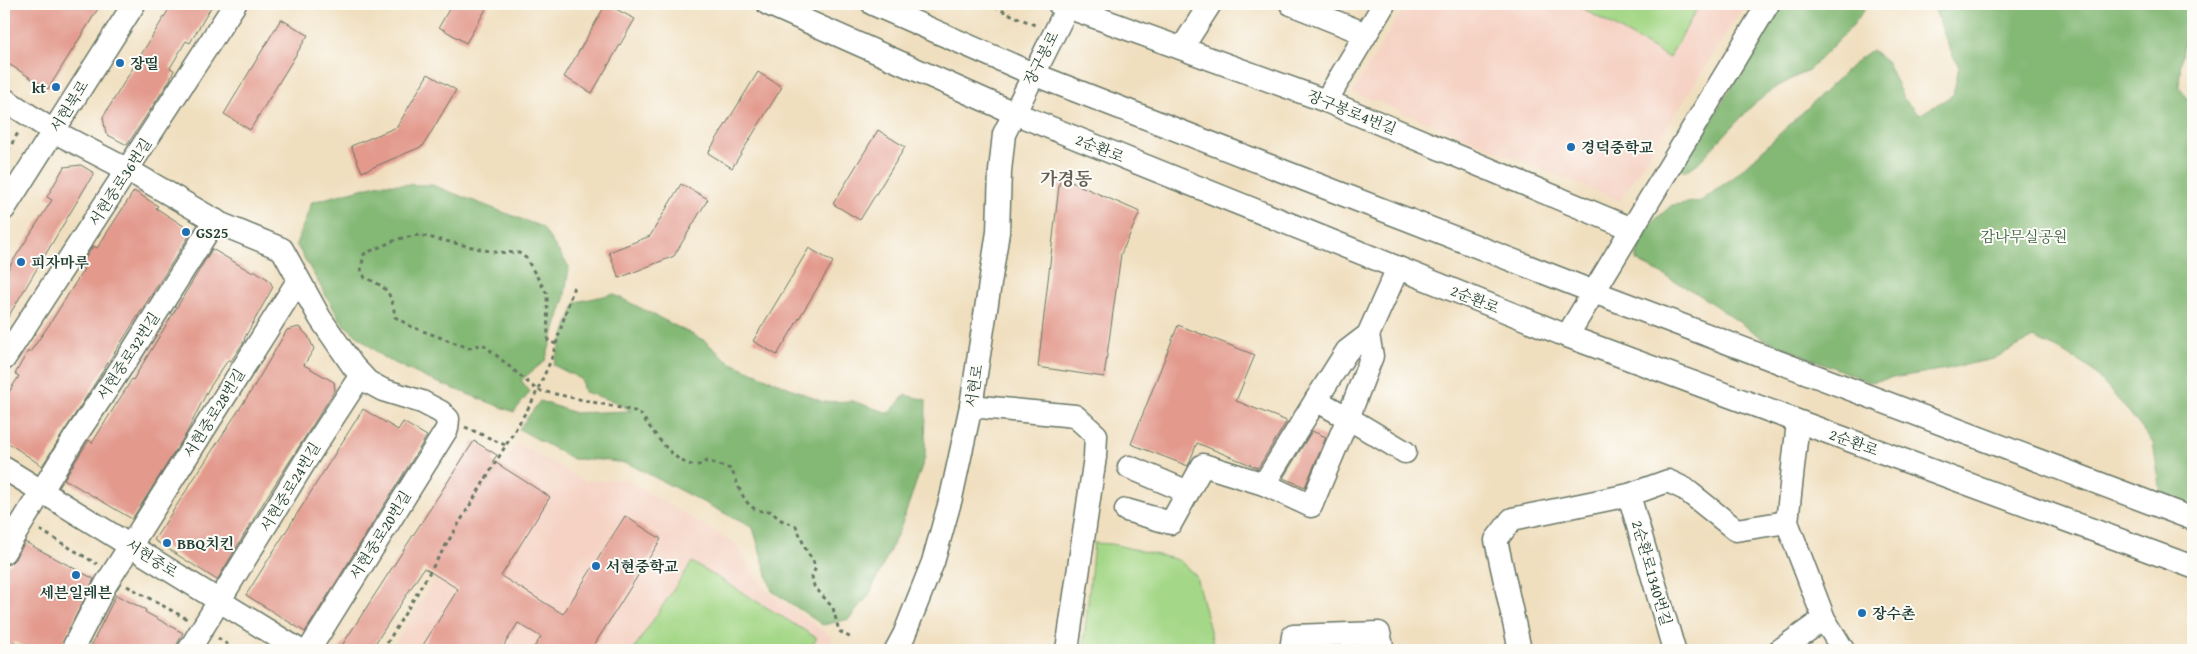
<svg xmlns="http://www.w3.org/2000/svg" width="2197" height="654" font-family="'Gentium Book Plus','Noto Serif KR',serif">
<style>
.built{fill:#f5d2c3}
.green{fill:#a4d787;stroke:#628a5e}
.forest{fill:#83b874;stroke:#517a54}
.building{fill:#e39a8d}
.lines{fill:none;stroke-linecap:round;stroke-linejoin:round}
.minor-casing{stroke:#687665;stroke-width:25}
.path{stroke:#687665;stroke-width:3;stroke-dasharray:4 4;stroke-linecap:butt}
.minor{stroke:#fff;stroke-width:22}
.poi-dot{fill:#1f6fb2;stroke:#fdfcf7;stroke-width:2}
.labels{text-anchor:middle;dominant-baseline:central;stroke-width:4;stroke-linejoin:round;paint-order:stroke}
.street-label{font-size:15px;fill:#1f3d34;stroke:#fdfcf7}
.poi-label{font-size:15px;font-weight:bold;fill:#1f3d34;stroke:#fdfcf7;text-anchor:start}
.park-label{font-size:15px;fill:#406449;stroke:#fdfcf7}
.quarter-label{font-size:18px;font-weight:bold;fill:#645e53;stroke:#fdfcf7}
</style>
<rect width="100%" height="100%" fill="#fdfcf7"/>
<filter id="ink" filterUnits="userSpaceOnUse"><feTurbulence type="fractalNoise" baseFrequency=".02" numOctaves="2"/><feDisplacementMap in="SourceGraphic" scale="10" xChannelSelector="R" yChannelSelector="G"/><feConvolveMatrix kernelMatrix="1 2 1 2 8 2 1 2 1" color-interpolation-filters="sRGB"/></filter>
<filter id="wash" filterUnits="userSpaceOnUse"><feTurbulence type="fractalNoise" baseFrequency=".0096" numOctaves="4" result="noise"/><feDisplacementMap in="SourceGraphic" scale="20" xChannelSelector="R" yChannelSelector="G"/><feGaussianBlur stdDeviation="1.12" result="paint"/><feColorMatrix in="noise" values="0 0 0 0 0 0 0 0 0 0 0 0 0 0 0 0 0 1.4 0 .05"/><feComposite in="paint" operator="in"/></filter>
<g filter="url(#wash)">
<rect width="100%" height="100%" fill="#f0dfbf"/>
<g class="built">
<polygon points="1406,4 1745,4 1620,201 1353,92"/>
<polygon points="517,443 585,481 625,479 736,544 764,589 832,637 824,650 391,650"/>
</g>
<g class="green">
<polygon points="1575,4 1700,4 1669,58"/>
<polygon points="1094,543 1112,544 1179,560 1196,576 1215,650 1083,650"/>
<polygon points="692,562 817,638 808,650 633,650"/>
</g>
<g class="forest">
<polygon points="1784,4 1868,4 1854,24 1810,69 1773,89 1752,106 1698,163 1686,171 1679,170"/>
<polygon points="1933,4 2186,4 2188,27 2181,60 2179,86 2193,106 2193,510 2162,499 2153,443 2129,412 2091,369 2058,349 2033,338 1993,359 1946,369 1869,382 1764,339 1698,294 1636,260 1643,230 1672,205 1701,201 1735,176 1859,59 1872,50 1887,62 1903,98 1919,115 1953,95 1959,67 1949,48"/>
<polygon points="380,184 432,185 542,227 569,267 564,301 545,361 521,380 530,392 514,412 426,378 384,358 342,323 296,244 312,202"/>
<polygon points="613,294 705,341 729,362 823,402 852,401 889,413 905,395 926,400 925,457 900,529 869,595 849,619 823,625 772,591 753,528 629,464 604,460 573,459 519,429 540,401 575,413 631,411 616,402 584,392 581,379 553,365 576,302"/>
</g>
<g id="blocks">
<g class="building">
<polygon points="4,4 101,4 48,89 4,61"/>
<polygon points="172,4 213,4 190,43 186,41 170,68 174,70 170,80 127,145 106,134 103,117"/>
<polygon points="452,4 489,4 466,43 439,27"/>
<polygon points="606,4 635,19 592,93 564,77"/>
<polygon points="281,19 308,35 250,130 224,114"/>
<polygon points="758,72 782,87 732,168 708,153"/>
<polygon points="428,74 456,90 423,146 362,172 351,146 397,127"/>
<polygon points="878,130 905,147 860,220 833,204"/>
<polygon points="81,165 94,173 4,324 4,275 52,200 47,197 64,167"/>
<polygon points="1060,177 1140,212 1121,254 1104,377 1038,367"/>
<polygon points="681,184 708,199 674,256 619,278 609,252 650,236"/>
<polygon points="134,191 158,206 156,208 190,230 191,233 42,466 4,440 4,400 19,376 15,374 28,351 30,352 49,325 84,269 80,267 91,249 93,246 97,248"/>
<polygon points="809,248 833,262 777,355 753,341"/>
<polygon points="212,249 253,273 254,270 269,280 273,287 244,339 245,340 231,361 228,360 208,390 186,434 132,519 64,479 89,440 92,443 132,379 133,380"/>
<polygon points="1178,325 1255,355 1236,401 1287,421 1258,468 1197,443 1188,466 1131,444"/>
<polygon points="299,327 308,336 314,349 304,365 334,382 335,390 265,500 217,580 154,540 253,388 287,330"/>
<polygon points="363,409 398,430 403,422 427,436 305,632 246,595"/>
<polygon points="1312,431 1326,437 1305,487 1283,478"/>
<polygon points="474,441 497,455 493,461 550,497 501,576 563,614 625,516 661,539 591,650 532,650 541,637 518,623 501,650 420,650 458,589 424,568 371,650 339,650"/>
<polygon points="25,542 94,579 59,650 32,650 14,642 10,650 4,650 4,565 10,564 15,559"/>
<polygon points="116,595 146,610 145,612 183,633 174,650 89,650"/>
</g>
</g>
</g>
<g filter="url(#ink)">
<use href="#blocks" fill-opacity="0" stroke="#687665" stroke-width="1"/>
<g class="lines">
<g class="minor-casing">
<g id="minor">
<polyline points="768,4 1014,113 1567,336 2193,567"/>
<polyline points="873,4 1033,74 1594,292 2193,519"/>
<polyline points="1059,4 1326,101 1632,229"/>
<polyline points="1291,4 1366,34"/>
<polyline points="1182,48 1210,4"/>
<polyline points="4,99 53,131 128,170 221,224 282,249 320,318 353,366 368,382 383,390 422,402 441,412 448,419 447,429 309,650"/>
<polyline points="1326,101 1384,4"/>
<polyline points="4,209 134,4"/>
<polyline points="1368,335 1372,356 1348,418 1316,400 1347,351 1368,335 1398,268"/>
<polyline points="1567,336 1768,4"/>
<polyline points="4,359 235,4"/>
<polyline points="1316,400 1264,484 1311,506 1348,418 1405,452"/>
<polyline points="971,406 1075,416 1096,435 1095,457 1067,650"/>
<polyline points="1798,422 1787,522 1824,619 1843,650"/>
<polyline points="1129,467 1188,492"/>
<polyline points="4,468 299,650"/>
<polyline points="1629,495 1674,650"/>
<polyline points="1126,510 1171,523 1203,465 1264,484"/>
<polyline points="4,552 75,437 131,353 215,220"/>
<polyline points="72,650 106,584 298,281"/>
<polyline points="189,650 314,447 361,375"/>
<polyline points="896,650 904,635 933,562 951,498 971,406 998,232 1000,171 1004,134 1069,4"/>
<polyline points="1291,650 1293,636 1379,633 1383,650"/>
<polyline points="1520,650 1496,540 1512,519 1629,495 1668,481 1685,489 1736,530 1787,522"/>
<polyline points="1780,650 1824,619"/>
</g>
</g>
<g class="path">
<polyline points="987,4 1037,26"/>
<polyline points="4,158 19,131"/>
<path d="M556 344 548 341 547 294 526 258 519 253 494 252 419 235 398 239 364 254 361 269 365 278C387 286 392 294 395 317L412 327 469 348 483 344 537 390 639 412C652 429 682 480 707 461L731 469C741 489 744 514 770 511L781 520 796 526 807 552 813 560 815 569 812 577 814 586 833 608 839 631 851 638"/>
<polyline points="465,427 505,445"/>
<polyline points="40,530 97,564"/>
<polyline points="127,586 187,619"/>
<polyline points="218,638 236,650"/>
<polyline points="383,650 533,400 551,360 574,286"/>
</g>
<use href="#minor" class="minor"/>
</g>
</g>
<g class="poi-dot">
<circle cx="120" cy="63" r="5"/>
<circle cx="56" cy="87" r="5"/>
<circle cx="1571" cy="147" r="5"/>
<circle cx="186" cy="232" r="5"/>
<circle cx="21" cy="262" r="5"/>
<circle cx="167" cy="543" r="5"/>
<circle cx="596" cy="566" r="5"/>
<circle cx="76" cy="575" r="5"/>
<circle cx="1862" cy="613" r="5"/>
</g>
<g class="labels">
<g class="street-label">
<text transform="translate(1041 58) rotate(-63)">장구봉로</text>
<text transform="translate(69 106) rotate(-58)">서현북로</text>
<text transform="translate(1352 112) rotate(22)">장구봉로4번길</text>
<text transform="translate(1100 148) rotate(22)">2순환로</text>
<text transform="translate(120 182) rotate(-57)">서현중로36번길</text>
<text transform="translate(1475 299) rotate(22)">2순환로</text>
<text transform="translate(128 356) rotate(-57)">서현중로32번길</text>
<text transform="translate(974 386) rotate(-81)">서현로</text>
<text transform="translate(214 413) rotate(-58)">서현중로28번길</text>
<text transform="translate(1854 442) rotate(20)">2순환로</text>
<text transform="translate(290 487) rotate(-59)">서현중로24번길</text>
<text transform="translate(380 535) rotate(-58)">서현중로20번길</text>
<text transform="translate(152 558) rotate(32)">서현중로</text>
<text transform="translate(1652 573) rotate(74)">2순환로1340번길</text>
</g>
<g class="poi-label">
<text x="130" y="63">장띨</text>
<text x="46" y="87" text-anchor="end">kt</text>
<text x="1581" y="147">경덕중학교</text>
<text x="196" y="232">GS25</text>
<text x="31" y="262">피자마루</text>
<text x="177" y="543">BBQ치킨</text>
<text x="606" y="566">서현중학교</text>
<text x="76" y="592" text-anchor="middle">세븐일레븐</text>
<text x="1872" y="613">장수촌</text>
</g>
<g class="park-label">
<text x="2024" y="236">감나무실공원</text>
</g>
<g class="quarter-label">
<text x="1066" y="178">가경동</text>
</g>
</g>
<rect width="2197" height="654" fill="none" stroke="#fdfcf7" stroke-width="20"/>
</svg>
